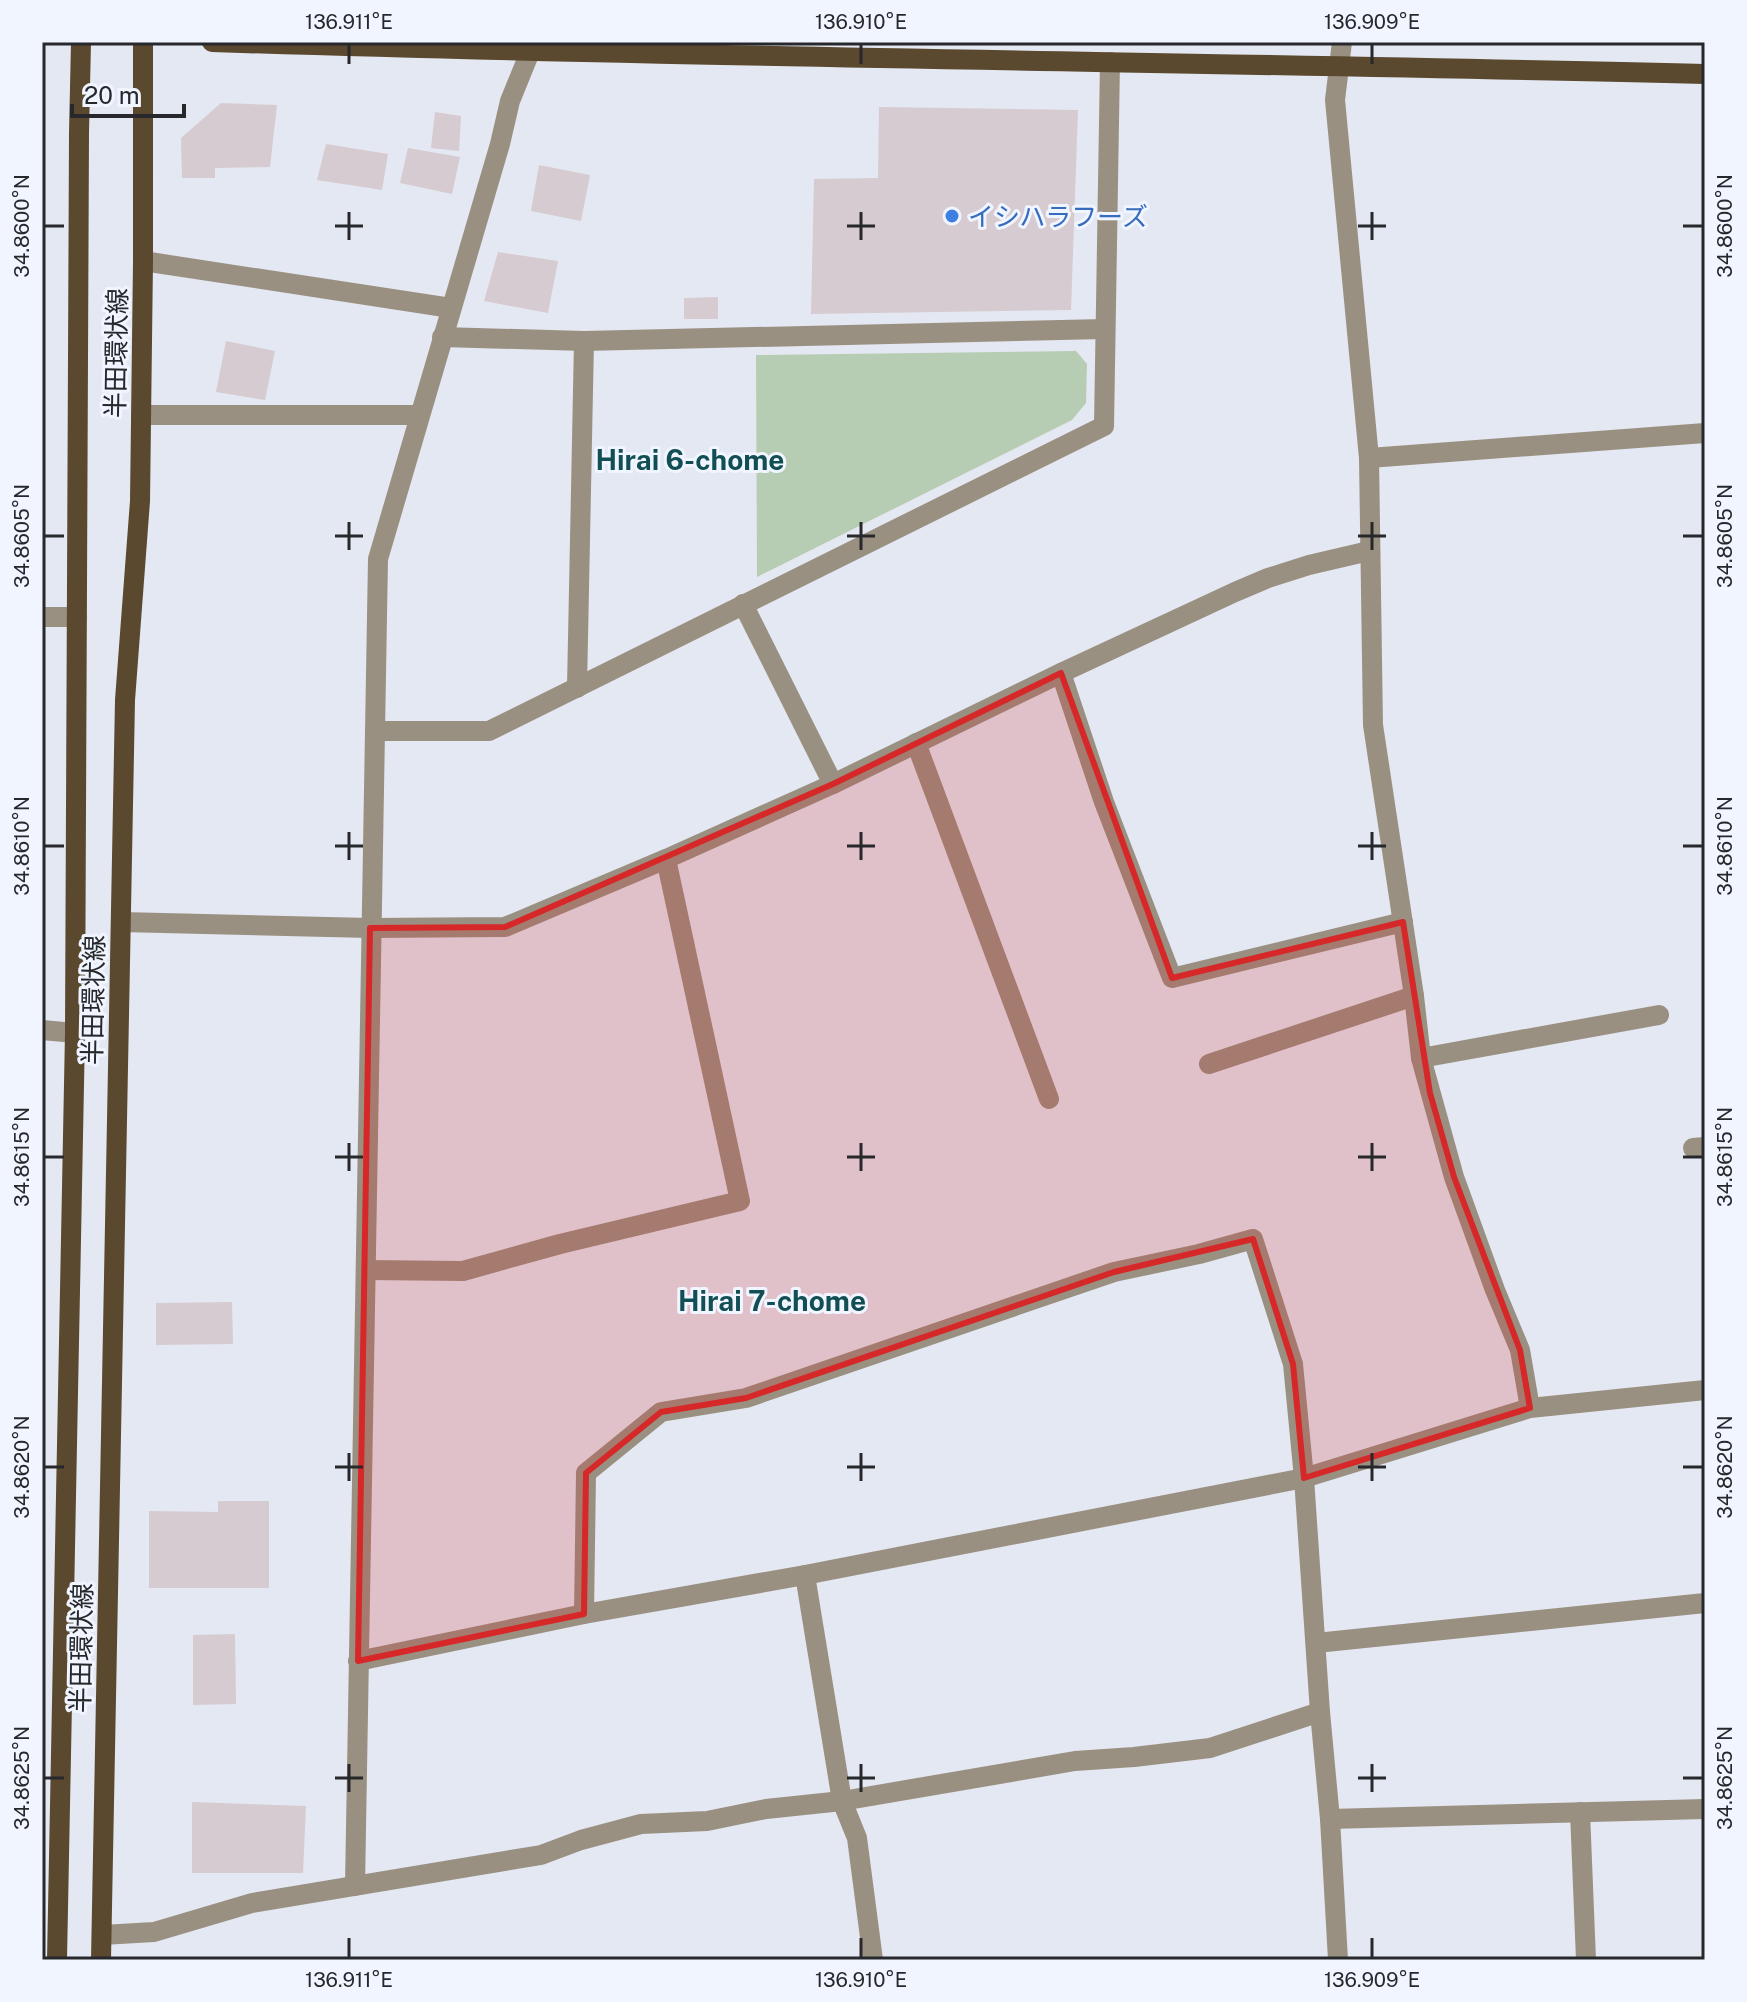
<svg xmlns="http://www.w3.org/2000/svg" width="1747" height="2002" font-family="'Public Sans','Noto Sans JP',sans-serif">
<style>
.green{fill:#b7cdb3}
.building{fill:#d6cbd0}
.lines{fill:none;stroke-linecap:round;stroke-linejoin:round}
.minor{stroke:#9a9081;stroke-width:20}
.major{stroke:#5a492e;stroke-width:20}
.marked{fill:#d62828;fill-opacity:0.2;stroke:#d62828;stroke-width:6;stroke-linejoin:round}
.ticks{fill:none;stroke:#26282b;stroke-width:3}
.shop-dot{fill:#3f7fe0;stroke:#f1f5ff;stroke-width:3}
.labels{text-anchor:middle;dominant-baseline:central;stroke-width:6;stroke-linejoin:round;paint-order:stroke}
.shop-label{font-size:26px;fill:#366cbe;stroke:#f1f5ff;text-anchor:start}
.street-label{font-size:26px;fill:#26282b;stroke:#f1f5ff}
.neighbourhood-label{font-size:28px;font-weight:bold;fill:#124f55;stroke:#f1f5ff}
.neatline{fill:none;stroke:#26282b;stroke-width:3}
.ticks-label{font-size:20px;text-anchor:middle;fill:#26282b}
</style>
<rect width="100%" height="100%" fill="#e4e8f2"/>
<polygon class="green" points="1076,351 1087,364 1086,403 1072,420 757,577 756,355"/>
<g class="building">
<polygon points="221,103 277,105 270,167 215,168 215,178 182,178 181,138"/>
<polygon points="879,107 1078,110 1071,310 811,314 814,179 878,178"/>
<polygon points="435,112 461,116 459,151 431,148"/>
<polygon points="326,144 388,154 382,190 317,180"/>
<polygon points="408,148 460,157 452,194 400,183"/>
<polygon points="539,165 590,175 581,221 531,211"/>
<polygon points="498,252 558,261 548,313 484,301"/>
<polygon points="718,297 718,319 684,319 684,298"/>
<polygon points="226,341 275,351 265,400 216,392"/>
<polygon points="232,1302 233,1344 156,1345 156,1303"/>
<polygon points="218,1501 269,1501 269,1588 149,1588 149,1511 218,1512"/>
<polygon points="235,1634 236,1704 193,1705 193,1635"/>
<polygon points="192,1802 306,1806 303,1873 192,1873"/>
</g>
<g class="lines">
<g class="minor">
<polyline points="1342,42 1335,100 1369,458 1373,725 1414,996 1421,1058 1454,1177 1495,1290 1520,1350 1530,1408"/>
<polyline points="143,261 451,308"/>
<polyline points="442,337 584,341 1105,329"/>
<polyline points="141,415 419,415"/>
<polyline points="1369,458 1705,433"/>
<polyline points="743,604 833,784"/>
<polyline points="42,617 77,617"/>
<polyline points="1061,673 1104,802 1172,978 1403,922"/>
<polyline points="577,688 584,341"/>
<polyline points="376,731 489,731 1104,426 1110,62"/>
<polyline points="916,743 1049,1099"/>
<polyline points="121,922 370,928 505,927 666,859 833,784 1061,673 1235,592 1268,578 1309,565 1369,551"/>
<polyline points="42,1030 75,1033"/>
<polyline points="1421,1058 1659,1015"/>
<polyline points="1209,1064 1414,996"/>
<polyline points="1693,1148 1705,1147"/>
<polyline points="366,1270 463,1271 560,1244 740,1201 666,859"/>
<polyline points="805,1575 842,1801 857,1838 873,1960"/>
<polyline points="584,1614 586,1473 661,1412 746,1398 1114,1272 1199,1254 1253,1239 1293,1364 1304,1478 1320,1712 1330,1819 1338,1960"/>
<polyline points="1316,1643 1705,1603"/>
<polyline points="358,1661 584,1614 805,1575 1304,1478 1530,1408 1705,1390"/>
<polyline points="1580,1812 1586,1960"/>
<polyline points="1330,1819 1705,1809"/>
<polyline points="355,1886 378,559 500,144 510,101 534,42"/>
<polyline points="102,1935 154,1932 252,1903 541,1855 581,1840 641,1824 707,1821 766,1809 842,1801 1075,1761 1134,1757 1210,1748 1320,1712"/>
</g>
<g class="major">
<path d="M212 42C710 58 1207 62 1705 74"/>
<polyline points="57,1960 75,1033 79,133 81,42"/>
<polyline points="101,1960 125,700 140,501 143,261 143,42"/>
</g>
</g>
<path class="marked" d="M1061 673 1172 978 1403 922 1430 1093 1454 1177 1520 1350 1530 1408 1304 1478 1293 1364 1253 1239 1114 1272 746 1398 661 1412 586 1473 584 1614 358 1661 370 928 505 927 833 784Z"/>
<path class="ticks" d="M349 44V64M861 44V64M1372 44V64M349 212V240M861 212V240M1372 212V240M44 226H64M335 226H363M847 226H875M1358 226H1386M1683 226H1703M349 522V550M861 522V550M1372 522V550M44 536H64M335 536H363M847 536H875M1358 536H1386M1683 536H1703M349 832V860M861 832V860M1372 832V860M44 846H64M335 846H363M847 846H875M1358 846H1386M1683 846H1703M349 1143V1171M861 1143V1171M1372 1143V1171M44 1157H64M335 1157H363M847 1157H875M1358 1157H1386M1683 1157H1703M349 1453V1481M861 1453V1481M1372 1453V1481M44 1467H64M335 1467H363M847 1467H875M1358 1467H1386M1683 1467H1703M349 1764V1792M861 1764V1792M1372 1764V1792M44 1778H64M335 1778H363M847 1778H875M1358 1778H1386M1683 1778H1703M349 1938V1958M861 1938V1958M1372 1938V1958"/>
<circle class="shop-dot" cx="952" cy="216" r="8"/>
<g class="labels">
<g class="shop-label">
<text x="968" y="216">イシハラフーズ</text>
</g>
<g class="street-label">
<text transform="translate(116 353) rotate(-89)">半田環状線</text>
<text transform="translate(93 1000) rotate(-89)">半田環状線</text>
<text transform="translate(81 1648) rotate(-89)">半田環状線</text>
</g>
<g class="neighbourhood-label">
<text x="690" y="459">Hirai 6-chome</text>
<text x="772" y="1300">Hirai 7-chome</text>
</g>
</g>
<rect width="1747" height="2002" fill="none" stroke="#f1f5ff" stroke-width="88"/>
<path d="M72 104v12h112v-12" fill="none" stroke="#26282b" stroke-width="4"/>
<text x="84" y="104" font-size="24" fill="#26282b" stroke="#f1f5ff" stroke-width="6" paint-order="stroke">20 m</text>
<rect x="44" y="44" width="1659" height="1914" class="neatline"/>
<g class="ticks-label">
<text x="349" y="29">136.911°E</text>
<text x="861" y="29">136.910°E</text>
<text x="1372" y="29">136.909°E</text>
<text transform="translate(1725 226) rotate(-90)" y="7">34.8600°N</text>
<text transform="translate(22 226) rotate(-90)" y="7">34.8600°N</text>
<text transform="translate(1725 536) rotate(-90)" y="7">34.8605°N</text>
<text transform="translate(22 536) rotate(-90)" y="7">34.8605°N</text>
<text transform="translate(1725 846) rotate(-90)" y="7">34.8610°N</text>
<text transform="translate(22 846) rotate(-90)" y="7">34.8610°N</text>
<text transform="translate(1725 1157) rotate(-90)" y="7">34.8615°N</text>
<text transform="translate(22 1157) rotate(-90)" y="7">34.8615°N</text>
<text transform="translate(1725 1467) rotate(-90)" y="7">34.8620°N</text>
<text transform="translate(22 1467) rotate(-90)" y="7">34.8620°N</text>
<text transform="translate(1725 1778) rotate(-90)" y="7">34.8625°N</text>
<text transform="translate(22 1778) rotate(-90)" y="7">34.8625°N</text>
<text x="349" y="1987">136.911°E</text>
<text x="861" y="1987">136.910°E</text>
<text x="1372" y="1987">136.909°E</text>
</g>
</svg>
